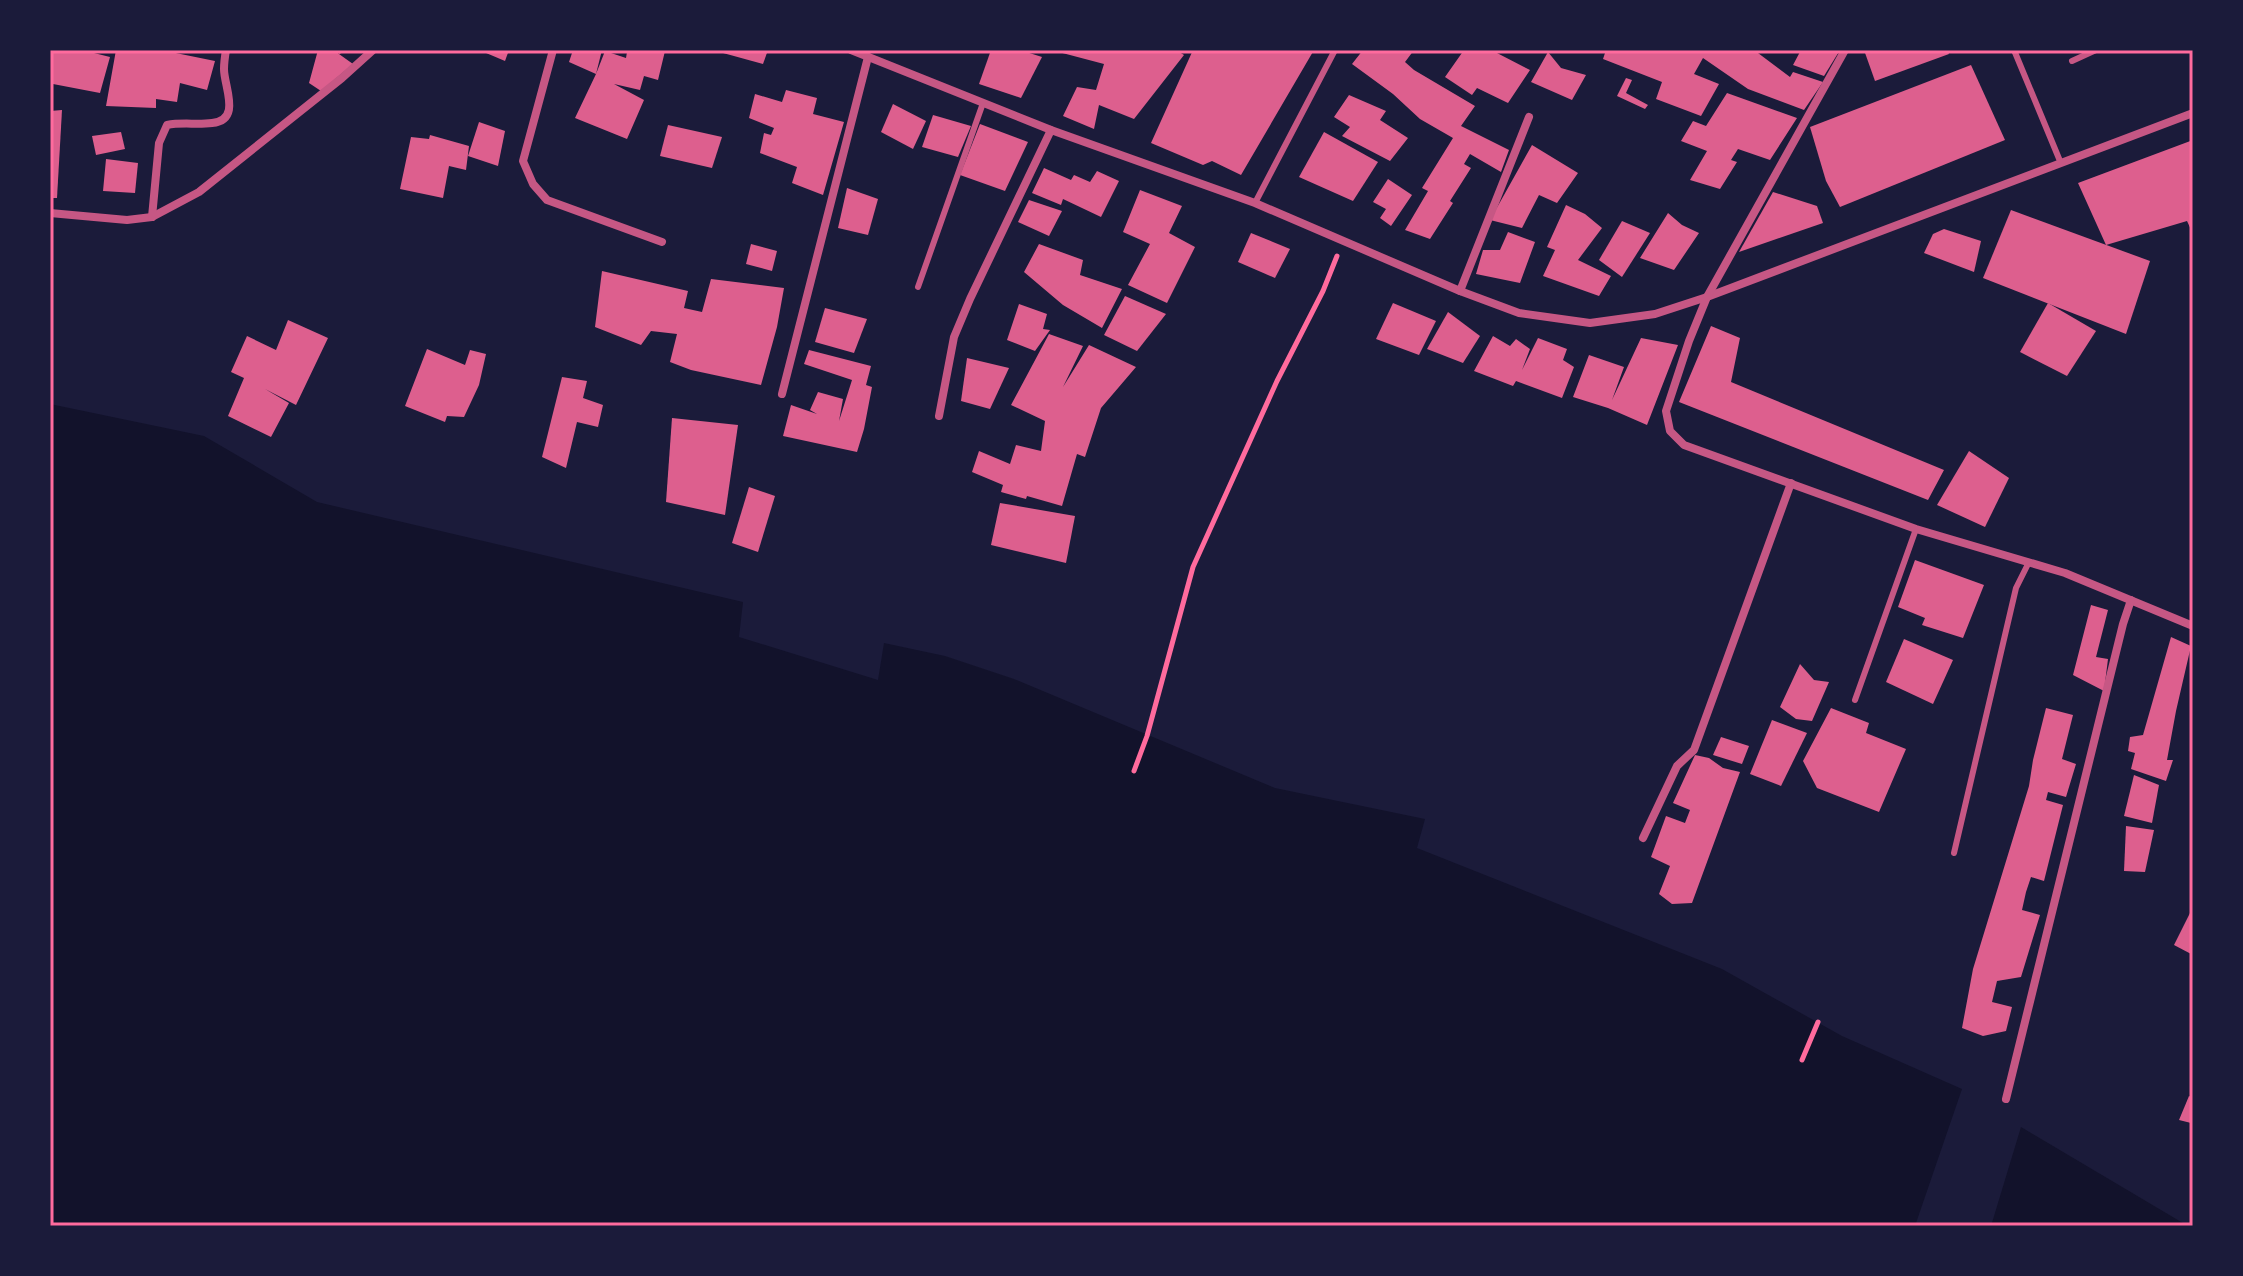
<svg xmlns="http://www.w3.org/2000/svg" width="2243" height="1276" font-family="'PT Sans Narrow',sans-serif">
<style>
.water{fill:#12122b}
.building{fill:#dd5f8e}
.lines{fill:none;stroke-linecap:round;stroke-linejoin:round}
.path{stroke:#ff6b9d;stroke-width:5}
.service{stroke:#c65784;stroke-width:6}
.minor{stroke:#c65784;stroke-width:8}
.neatline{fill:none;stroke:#ff6b9d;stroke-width:3}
</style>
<rect width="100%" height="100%" fill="#1b1b3a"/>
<g class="water">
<polygon points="50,404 204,436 317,502 743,602 739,637 878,680 884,643 945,656 1014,679 1275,788 1425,819 1417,848 1722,969 1842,1036 1962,1089 1915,1226 50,1226"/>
<polygon points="2021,1127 2188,1226 1991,1226"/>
</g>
<g class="building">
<polygon points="50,50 82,50 110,57 100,93 53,84 50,94"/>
<polygon points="116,50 161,50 215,61 207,90 180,83 177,102 156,99 156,108 106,106"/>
<polygon points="318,50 334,50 339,54 337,50 349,50 339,54 353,64 321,91 309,83"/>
<polygon points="479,50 509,50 505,61"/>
<polygon points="573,50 602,50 596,74 605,51 626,58 627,52 621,50 665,51 658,80 644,76 640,90 614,84 644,100 627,139 575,118 596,74 569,62"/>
<polygon points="724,50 768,50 763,64 723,53"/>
<polygon points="991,50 1020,50 1042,57 1021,98 979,84"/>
<polygon points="1051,50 1176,50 1184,55 1134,119 1099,105 1094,129 1063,116 1077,87 1096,90 1104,64"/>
<polygon points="1193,50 1314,50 1241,175 1212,161 1203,165 1151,143"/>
<polygon points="1363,50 1414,50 1405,62 1414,70 1475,106 1461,126 1509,150 1501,172 1470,154 1464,164 1471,168 1450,201 1453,203 1430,239 1405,230 1428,191 1422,188 1453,138 1420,119 1393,94 1352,64"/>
<polygon points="1464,50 1500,50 1497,53 1530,70 1508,103 1477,88 1472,95 1445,77"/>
<polygon points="1606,50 1754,50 1790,77 1793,72 1823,82 1804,110 1748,89 1703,58 1694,74 1719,84 1701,116 1656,99 1662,82 1603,59"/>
<polygon points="1801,50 1840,50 1824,76 1793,65"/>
<polygon points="1864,50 1947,50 1949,54 1875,81"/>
<polygon points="1548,52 1561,68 1586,75 1572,100 1531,82"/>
<polygon points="1971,65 2005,140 1840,207 1826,181 1810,127"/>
<polygon points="1626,78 1632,80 1626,93 1648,105 1645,109 1617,96"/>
<polygon points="786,90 817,98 813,114 844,122 823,195 792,183 797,167 760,153 764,133 771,135 774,128 749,118 755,94 782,102"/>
<polygon points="1727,93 1797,118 1770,160 1738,149 1731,160 1737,162 1720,189 1690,180 1707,151 1681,141 1693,121 1706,126"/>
<polygon points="1349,95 1386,111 1380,120 1408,138 1390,161 1342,136 1350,127 1334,117"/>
<polygon points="893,104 926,121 913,149 881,132"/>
<polygon points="62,110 57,198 50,198 50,111"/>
<polygon points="933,115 971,126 958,157 922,147"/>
<polygon points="479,122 505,131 498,166 468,156"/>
<polygon points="980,124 1028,142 1005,191 960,175"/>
<polygon points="668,125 722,137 712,168 660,156"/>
<polygon points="121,132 125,149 96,155 92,136"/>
<polygon points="1324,132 1378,162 1353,201 1299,177"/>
<polygon points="430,135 469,146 466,170 449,166 443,198 400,189 411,137 429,139"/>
<polygon points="2193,140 2193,234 2187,221 2106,245 2078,183"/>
<polygon points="1532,145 1578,173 1557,203 1539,195 1522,228 1490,220"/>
<polygon points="106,159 138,163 135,193 103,191"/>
<polygon points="1044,168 1071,180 1074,175 1090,182 1097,171 1119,181 1101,217 1063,199 1061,205 1032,193"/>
<polygon points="1388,179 1412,195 1391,226 1380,218 1386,209 1373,202"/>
<polygon points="847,188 878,199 868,235 838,228"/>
<polygon points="1140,190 1182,206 1169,233 1195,247 1167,303 1128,285 1150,244 1123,232"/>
<polygon points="1773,192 1817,206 1823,223 1739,252"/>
<polygon points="1029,200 1062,211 1049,236 1018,222"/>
<polygon points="1566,205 1585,214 1602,228 1578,260 1611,276 1599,296 1543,276 1555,250 1547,247"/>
<polygon points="2011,210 2150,261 2126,334 1983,278"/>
<polygon points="1668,213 1682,225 1699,233 1674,270 1640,258"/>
<polygon points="1622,221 1650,233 1622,277 1599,260"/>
<polygon points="1944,229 1981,241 1974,272 1924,253 1933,234"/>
<polygon points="1508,232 1535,242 1520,283 1476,274 1483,250 1500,250"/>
<polygon points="1251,233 1290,249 1275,278 1238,262"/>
<polygon points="751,244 777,251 772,271 746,264"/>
<polygon points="1039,244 1083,260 1080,275 1122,289 1102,328 1063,305 1024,272"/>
<polygon points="602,271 688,291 684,308 702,312 711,279 784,288 777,327 761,385 691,370 670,362 677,334 651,331 641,345 595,327"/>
<polygon points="1125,296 1166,314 1137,351 1104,335"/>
<polygon points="1393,303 1436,321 1419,355 1376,339"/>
<polygon points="2048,303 2096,331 2067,376 2020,352"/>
<polygon points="1019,304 1047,314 1043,329 1050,330 1035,351 1007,340"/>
<polygon points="825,308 867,319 854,353 815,342"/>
<polygon points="1448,312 1480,336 1463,363 1427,349"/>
<polygon points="288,320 328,338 296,405 265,389 289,403 271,437 228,416 244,378 231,372 247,336 276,350"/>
<polygon points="1711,326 1740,338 1731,382 1944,470 1928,500 1679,402"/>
<polygon points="1049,334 1083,346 1063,387 1089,345 1136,367 1101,408 1085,457 1077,454 1062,506 1027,496 1026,499 1001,492 1003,485 972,472 979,451 1010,464 1016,445 1041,451 1045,421 1011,405"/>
<polygon points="1493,336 1510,346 1516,339 1530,349 1522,370 1538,338 1567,349 1563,360 1574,367 1562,398 1516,381 1513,386 1474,371"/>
<polygon points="1641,338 1678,345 1647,425 1608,408 1573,397 1589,355 1624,367 1612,400"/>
<polygon points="427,349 465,365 470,350 486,354 479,385 464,417 447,416 445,422 405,406"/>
<polygon points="809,350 871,366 866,385 872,387 864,429 857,452 783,436 791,405 817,414 810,410 818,392 843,399 839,421 852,380 804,364"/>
<polygon points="967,358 1009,368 990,409 961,401"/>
<polygon points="562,377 587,381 583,398 603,405 598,427 577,422 566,468 542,457"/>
<polygon points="672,418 738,425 725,515 666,502"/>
<polygon points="1969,451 2009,478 1985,527 1937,505"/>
<polygon points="749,487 775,496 758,552 732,543"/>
<polygon points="1000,503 1075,516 1066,563 991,545"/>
<polygon points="1915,560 1984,585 1963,638 1922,625 1925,618 1898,607"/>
<polygon points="2091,605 2108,610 2096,657 2108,659 2104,691 2073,675"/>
<polygon points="2171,637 2191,646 2176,711 2167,760 2173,760 2166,781 2131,769 2135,753 2128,751 2130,737 2143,735"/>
<polygon points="1904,639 1953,660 1933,704 1886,682"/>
<polygon points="1800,664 1814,680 1829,682 1812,721 1796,719 1780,707"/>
<polygon points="1831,708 1869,723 1866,733 1906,749 1879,812 1817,788 1803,761"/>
<polygon points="2046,708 2073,715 2062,759 2076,764 2066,797 2048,792 2046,800 2063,805 2044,881 2031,877 2026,892 2022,910 2040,915 2021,977 1997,981 1992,1002 2012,1007 2006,1031 1983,1036 1962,1028 1973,969 2029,786 2033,760"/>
<polygon points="1772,720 1807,733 1781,786 1750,774"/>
<polygon points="1721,737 1749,746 1742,764 1713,755"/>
<polygon points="1695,755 1709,758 1723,768 1740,772 1692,903 1672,904 1659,894 1670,866 1651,857 1666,816 1685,823 1690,810 1673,803"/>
<polygon points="2134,775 2159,785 2152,823 2124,816"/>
<polygon points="2126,826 2154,830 2145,872 2124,871"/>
<polygon points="2193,907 2193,955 2174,945"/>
<polygon points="2189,1096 2193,1098 2191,1123 2179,1120"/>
</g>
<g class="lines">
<g class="path">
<polyline points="1134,771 1147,736 1193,567 1277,381 1323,291 1337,256"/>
<polyline points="1802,1060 1818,1022"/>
</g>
<g class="service">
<polyline points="2014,50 2060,161"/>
<polyline points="2072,61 2096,50"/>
<polyline points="1255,203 1335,50"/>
<polyline points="918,287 983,103"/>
<polyline points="1855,700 1916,529"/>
<polyline points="1954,853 2016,588 2029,562"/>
</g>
<g class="minor">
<polyline points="553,50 523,161 533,184 547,200 662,242"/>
<polyline points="851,50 1051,130 1255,203 1460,291 1519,313 1590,323 1655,314 1707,297 2193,113"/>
<polyline points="1845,50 1707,297 1689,341 1666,411 1670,431 1684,445 1916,529 2065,573 2193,626"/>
<polyline points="50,213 127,220 152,217 199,192 342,78 373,50"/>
<path d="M152 217 159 143 167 125C182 122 197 125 212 123 242 120 224 87 224 69 224 63 225 56 226 50"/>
<polyline points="1460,291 1529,117"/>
<polyline points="782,394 868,57"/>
<polyline points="939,416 954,337 970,299 1051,130"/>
<polyline points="1643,838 1677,766 1694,750 1791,483"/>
<polyline points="2006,1099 2123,624 2131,600"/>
</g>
</g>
<rect width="2243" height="1276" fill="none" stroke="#1b1b3a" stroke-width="104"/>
<rect x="52" y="52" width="2139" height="1172" class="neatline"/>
</svg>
